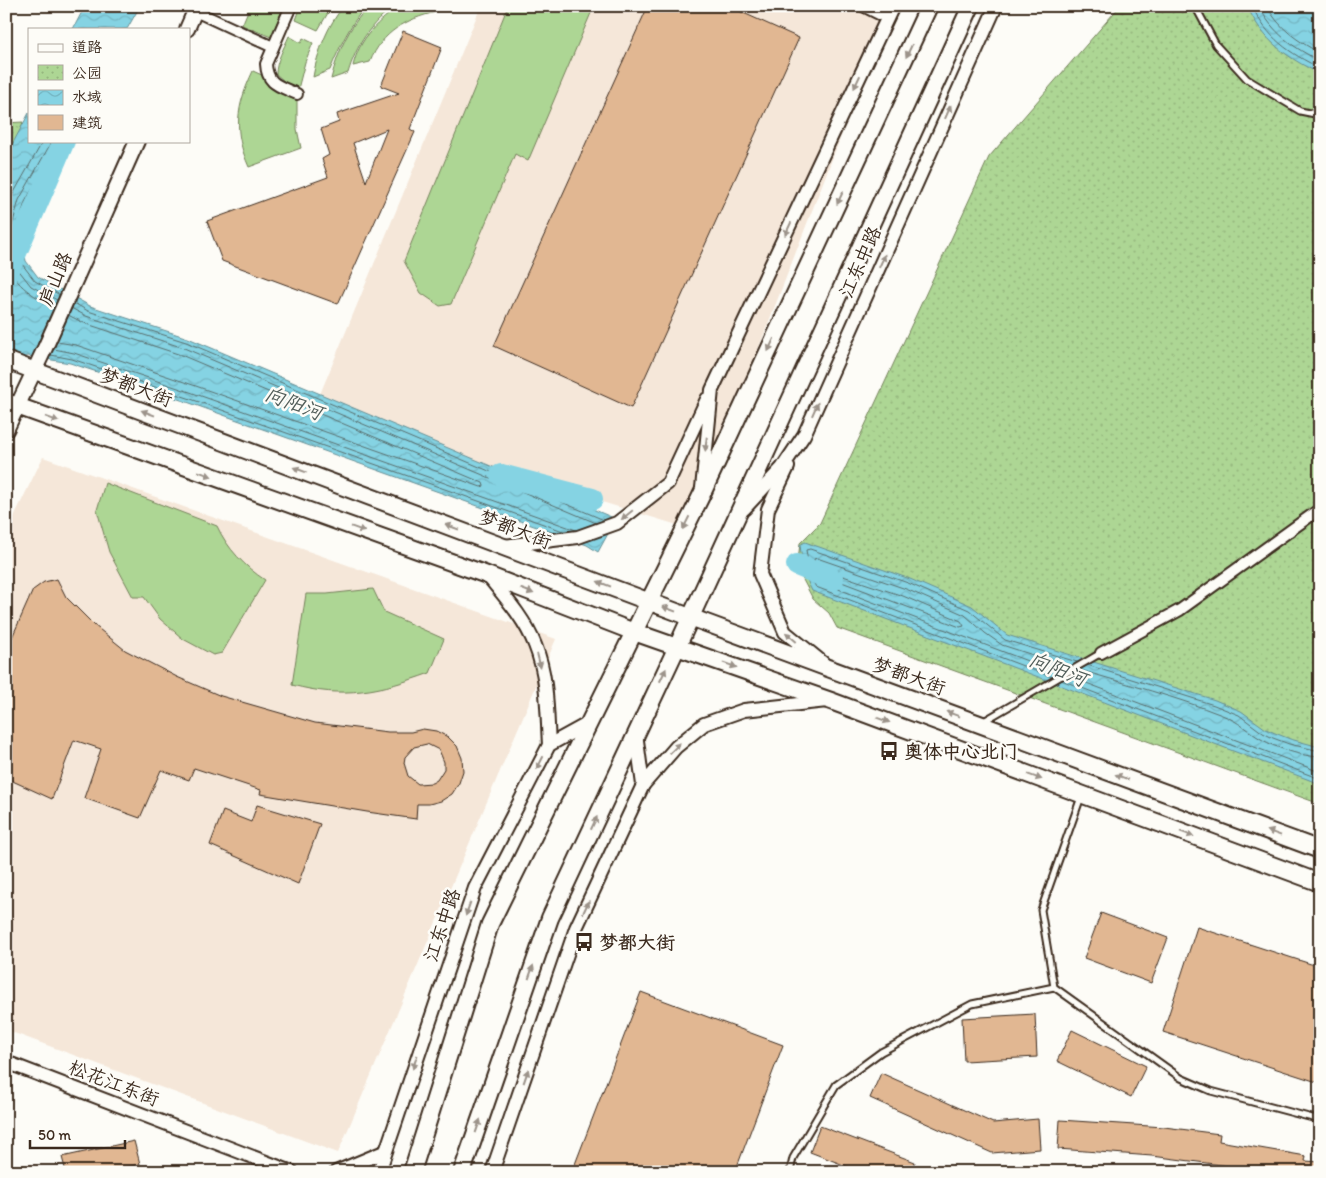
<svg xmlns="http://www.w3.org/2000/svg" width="1326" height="1178" font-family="Itim,'LXGW WenKai TC',sans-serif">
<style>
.built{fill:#f5e7d9}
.grass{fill:#add694;stroke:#748059}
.park{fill:url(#park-dots);stroke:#748059}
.water{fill:url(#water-waves);stroke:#678f94}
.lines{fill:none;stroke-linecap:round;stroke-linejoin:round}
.shore{stroke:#596e6d;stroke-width:1}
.river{stroke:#85d3e3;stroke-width:22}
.building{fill:#e1b792;stroke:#3b2a1e;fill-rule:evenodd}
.service-casing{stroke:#3b2a1e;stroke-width:9}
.minor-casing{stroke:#3b2a1e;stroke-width:14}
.tertiary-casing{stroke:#3b2a1e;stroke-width:16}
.secondary-casing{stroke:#3b2a1e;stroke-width:18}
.primary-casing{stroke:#3b2a1e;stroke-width:20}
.service{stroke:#fdfcf7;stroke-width:5}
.minor{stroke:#fdfcf7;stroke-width:10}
.tertiary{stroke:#fdfcf7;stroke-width:12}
.secondary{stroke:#fdfcf7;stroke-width:14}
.primary{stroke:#fdfcf7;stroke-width:16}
.oneway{fill:#9c938a}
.labels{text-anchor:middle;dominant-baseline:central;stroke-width:5;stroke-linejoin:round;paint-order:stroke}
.street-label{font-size:19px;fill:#3b2a1e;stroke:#fdfcf7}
.poi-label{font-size:19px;font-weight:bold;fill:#3b2a1e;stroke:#fdfcf7;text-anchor:start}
.water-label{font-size:20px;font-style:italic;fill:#515d59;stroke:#fdfcf7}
</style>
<defs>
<pattern id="park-dots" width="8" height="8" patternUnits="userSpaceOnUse" patternTransform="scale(1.25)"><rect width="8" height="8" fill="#add694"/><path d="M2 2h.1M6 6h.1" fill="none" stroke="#96b87f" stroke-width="1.8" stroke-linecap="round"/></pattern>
<pattern id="water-waves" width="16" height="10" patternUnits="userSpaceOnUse" patternTransform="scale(1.25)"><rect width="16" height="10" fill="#85d3e3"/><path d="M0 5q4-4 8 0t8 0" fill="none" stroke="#74b5c2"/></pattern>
</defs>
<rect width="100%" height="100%" fill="#fdfcf7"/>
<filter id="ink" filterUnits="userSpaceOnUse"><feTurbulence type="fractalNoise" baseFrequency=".02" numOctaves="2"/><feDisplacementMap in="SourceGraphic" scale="10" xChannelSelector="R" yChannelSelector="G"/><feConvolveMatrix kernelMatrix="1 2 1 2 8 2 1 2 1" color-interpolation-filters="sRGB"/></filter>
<g filter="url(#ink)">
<g class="built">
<polygon points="481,6 863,6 887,18 701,496 684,527 592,499 444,460 313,411"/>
<polygon points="43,457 556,639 338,1153 6,1030 6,533"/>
</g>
<g class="grass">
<polygon points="250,6 284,6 271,37 242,25"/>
<polygon points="301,6 332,6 318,30 296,20"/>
<path d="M344 6H366C349 26 340 46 330 70L313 77C317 53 328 24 344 6Z"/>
<path d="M369 6H395C371 22 356 46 348 73L331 79C338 51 349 26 369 6Z"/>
<path d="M401 6H435L436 12C406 19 382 32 370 62L353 66C359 39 378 20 401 6Z"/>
<polygon points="508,6 594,6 528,161 515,154 451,304 440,306 421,293 404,261"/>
<path d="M289 36 301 43 303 38 313 43 305 62 298 89 285 82 276 74C276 61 284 48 289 36Z"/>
<path d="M253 71 264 76 297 97V129L301 148 249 167C233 131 236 107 253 71Z"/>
<path d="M105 483 217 526C227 548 245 567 265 580L222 653 213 655 183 639 160 619 144 597H133L109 552 97 510Z"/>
<path d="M373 589 384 612 444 639 430 673C380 691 344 699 292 685L306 594H327Z"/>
</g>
<g class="park">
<polygon points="1120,6 1320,6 1320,804 837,628 829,613 813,599 802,578 798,561 800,543 820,523 989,157"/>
<polygon points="23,122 6,174 6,123"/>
</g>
<g class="water">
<polygon points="85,6 140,6 127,29 73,29"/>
<path d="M1247 6H1320V74C1285 56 1264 42 1247 6Z"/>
<polygon points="29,113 29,141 64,141 29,204 21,233 26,261 38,277 90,306 188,338 616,519 598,552 587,545 187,402 70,363 28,356 6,360 6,156"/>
<path d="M805 542 910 579 972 606 1007 635 1215 700 1241 711 1266 729 1275 733 1290 739 1320 747V784L812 591C804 576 802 561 800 545Z"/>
</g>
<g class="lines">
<g class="shore">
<path d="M1252 6C1267 38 1289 53 1320 68"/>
<path d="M1259 6C1272 33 1294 48 1320 61"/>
<path d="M1267 6C1278 28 1299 42 1320 53"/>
<polyline points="52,141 19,200 10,233 17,268 31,286 57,300"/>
<polyline points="59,141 25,202 16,233 22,264 35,281 60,295"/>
<polyline points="6,217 12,196 43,141"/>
<path d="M6 257C11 284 32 295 54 307"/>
<polyline points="74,303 88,311 186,342 604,520"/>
<polyline points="71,308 86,316 184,348 596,523"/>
<polyline points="57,342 76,345 193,385 481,487 484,486 483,483 181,355 84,323 68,315"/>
<polyline points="54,349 74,353 190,392 576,530"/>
<polyline points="51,355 72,359 188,398 563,531"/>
<polygon points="825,570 903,596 961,621 964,626 960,627 826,576 824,572"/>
<polyline points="1087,665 1214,705 1239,715 1263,733 1273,738 1289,744 1320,751"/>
<path d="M1080 670C1127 684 1176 697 1222 715 1240 722 1247 731 1261 739 1278 749 1301 756 1320 757"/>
<polyline points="1059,673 820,582 817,577 814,559 817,558 906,589 965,615 985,633 1002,645 1070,667"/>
<polyline points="1068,676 1320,772"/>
<polyline points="1052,677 816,587 811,579 806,550 810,549 908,583 969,610 1005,640 1077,662"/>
<polyline points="1061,680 1320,779"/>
</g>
<g class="river">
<polyline points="6,276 64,141"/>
<polyline points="501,475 592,499"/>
<polyline points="797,565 833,580"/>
</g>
</g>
<g class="building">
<polygon points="648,6 728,6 799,38 631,408 494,346"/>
<path d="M403 31 442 47 410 129 415 132 338 304 222 261 207 221 328 177 322 159 329 155 321 129 339 122 337 114 399 93 381 86ZM387 129 366 182 353 143Z"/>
<path d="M57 579 66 597 94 625 125 650 177 677 221 696 315 723 388 732H411L423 729 436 731 448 737 457 746 462 758 463 771 459 783 452 794 441 801 429 804H417L416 819 367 812 260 794 261 790 194 768 189 780 161 770 140 818 84 798 101 749 74 740 52 799 6 778V651L33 590 44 582ZM427 744 439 750 444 762V769L437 780 432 783 418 784 408 776 404 763 405 757 414 747Z"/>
<polygon points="257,805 320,824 298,884 210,845 223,811 251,822"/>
<polygon points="1101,913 1168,938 1151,983 1084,958"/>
<polygon points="1197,927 1320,967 1320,1083 1163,1032"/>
<polygon points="641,992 783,1045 735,1172 572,1172"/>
<polygon points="1035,1014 1037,1057 964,1061 962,1018"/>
<polygon points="1072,1030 1146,1066 1131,1097 1057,1061"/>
<polygon points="881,1073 993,1123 1038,1119 1040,1149 992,1153 870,1098"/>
<polygon points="1060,1120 1164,1127 1220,1134 1219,1141 1306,1156 1305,1161 1320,1162 1320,1172 1228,1172 1229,1166 1152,1156 1058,1149"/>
<polygon points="820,1126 915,1162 911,1172 862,1172 810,1152"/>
<polygon points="134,1141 140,1164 104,1172 66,1172 62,1157"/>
</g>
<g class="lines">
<g class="service-casing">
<g id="service">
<polyline points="1195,6 1216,45 1247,79 1300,111 1320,115"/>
<polyline points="984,721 1101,653"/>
<polyline points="1081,797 1041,910 1054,987 1181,1078 1211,1091 1320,1120"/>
<polyline points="790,1172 793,1158 836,1085 881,1052 972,1004 1054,987"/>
</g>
</g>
<g class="minor-casing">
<g id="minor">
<path d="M291 6 266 64C267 85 280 86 297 94"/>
<polyline points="863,6 887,18"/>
<polyline points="195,11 273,47"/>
<polyline points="1101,653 1180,610 1320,509"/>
</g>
</g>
<g class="tertiary-casing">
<g id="tertiary">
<polyline points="788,467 768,509 760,574 785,632 823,663"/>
<polyline points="702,488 712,390 893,6"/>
<polyline points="744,509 782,468 804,435 996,6"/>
<polyline points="504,546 578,537 617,523 668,483 707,399"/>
<path d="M487 575C505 597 525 619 535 645 548 677 547 712 549 745"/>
<polyline points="643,785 676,747 704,724 744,710 827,701"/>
<polyline points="6,1062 292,1172"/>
<polyline points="336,1172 384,1152"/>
<polyline points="379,1172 475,888 549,745 589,723"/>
<polyline points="492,1172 576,928 643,785 636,733"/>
</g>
</g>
<g class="secondary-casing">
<g id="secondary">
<polyline points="187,29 197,6"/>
<polyline points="6,430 45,348 137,141"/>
</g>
</g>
<g class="primary-casing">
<g id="primary">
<polyline points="6,360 690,617 1320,850"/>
<polyline points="6,402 487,575 634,632 831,701 1320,883"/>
<polyline points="412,1172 490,924 701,496 929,6"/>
<polyline points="462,1172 550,918 677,647 971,6"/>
</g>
</g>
<use href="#service" class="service"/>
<use href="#minor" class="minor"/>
<use href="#tertiary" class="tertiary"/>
<use href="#secondary" class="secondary"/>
<use href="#primary" class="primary"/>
</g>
<defs><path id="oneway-solid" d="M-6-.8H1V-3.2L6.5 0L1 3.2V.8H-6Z" transform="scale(1.25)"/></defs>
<g class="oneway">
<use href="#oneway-solid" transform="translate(909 51) rotate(115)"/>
<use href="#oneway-solid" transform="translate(857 82) rotate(115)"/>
<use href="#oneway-solid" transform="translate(948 112) rotate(-66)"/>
<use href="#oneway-solid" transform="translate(840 198) rotate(115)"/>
<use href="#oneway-solid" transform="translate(788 229) rotate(115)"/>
<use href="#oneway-solid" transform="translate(882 261) rotate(-66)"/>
<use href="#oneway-solid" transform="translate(771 345) rotate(115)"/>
<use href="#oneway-solid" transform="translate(815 409) rotate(-66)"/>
<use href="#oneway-solid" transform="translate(148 413) rotate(-159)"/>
<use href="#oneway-solid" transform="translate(52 419) rotate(20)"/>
<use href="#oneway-solid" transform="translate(706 444) rotate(96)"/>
<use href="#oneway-solid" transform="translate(300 470) rotate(-159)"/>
<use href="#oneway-solid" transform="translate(205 474) rotate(20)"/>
<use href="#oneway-solid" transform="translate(627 515) rotate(141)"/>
<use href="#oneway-solid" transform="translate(686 523) rotate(117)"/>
<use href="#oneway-solid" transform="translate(452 527) rotate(-159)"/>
<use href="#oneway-solid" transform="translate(358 529) rotate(20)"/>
<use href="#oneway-solid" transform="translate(604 584) rotate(-159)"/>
<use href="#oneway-solid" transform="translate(527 591) rotate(21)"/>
<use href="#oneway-solid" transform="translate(669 609) rotate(-159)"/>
<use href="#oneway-solid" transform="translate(791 637) rotate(-139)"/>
<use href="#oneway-solid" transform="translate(539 661) rotate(76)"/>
<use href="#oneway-solid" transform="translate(730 665) rotate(19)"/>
<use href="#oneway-solid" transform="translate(663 675) rotate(-65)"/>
<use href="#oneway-solid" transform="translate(953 714) rotate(-160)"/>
<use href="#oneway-solid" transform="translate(883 720) rotate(20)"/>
<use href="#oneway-solid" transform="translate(675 748) rotate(-45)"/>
<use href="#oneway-solid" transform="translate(540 763) rotate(117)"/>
<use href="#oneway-solid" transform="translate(1035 777) rotate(20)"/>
<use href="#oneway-solid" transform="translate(1122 777) rotate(-160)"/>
<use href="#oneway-solid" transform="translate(594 823) rotate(-65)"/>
<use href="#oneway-solid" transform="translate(1274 833) rotate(-160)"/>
<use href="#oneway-solid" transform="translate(1187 834) rotate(20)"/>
<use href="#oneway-solid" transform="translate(586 907) rotate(-65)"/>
<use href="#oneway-solid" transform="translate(468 909) rotate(109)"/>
<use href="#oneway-solid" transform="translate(531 972) rotate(-71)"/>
<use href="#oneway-solid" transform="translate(415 1062) rotate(109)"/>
<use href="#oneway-solid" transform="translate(526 1076) rotate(-71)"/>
<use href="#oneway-solid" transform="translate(478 1126) rotate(-71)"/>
</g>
</g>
<defs>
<g id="bus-bare" transform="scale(1.5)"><path d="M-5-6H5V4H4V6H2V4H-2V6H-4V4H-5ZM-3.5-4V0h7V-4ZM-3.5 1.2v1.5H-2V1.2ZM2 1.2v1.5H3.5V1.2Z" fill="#3b2a1e" stroke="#fdfcf7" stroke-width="2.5" paint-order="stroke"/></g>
</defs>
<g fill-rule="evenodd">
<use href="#bus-bare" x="889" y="751"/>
<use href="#bus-bare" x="584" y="942"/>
</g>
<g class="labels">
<g class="street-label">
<text transform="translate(860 262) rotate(-66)">江东中路</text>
<text transform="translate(55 279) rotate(-67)">庐山路</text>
<text transform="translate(136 387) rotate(21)">梦都大街</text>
<text transform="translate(515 529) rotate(21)">梦都大街</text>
<text transform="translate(909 676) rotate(20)">梦都大街</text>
<text transform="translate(442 925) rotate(-71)">江东中路</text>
<text transform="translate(114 1083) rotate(21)">松花江东街</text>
</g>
<g class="poi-label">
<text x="904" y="751">奥体中心北门</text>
<text x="599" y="942">梦都大街</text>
</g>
<g class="water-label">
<text transform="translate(294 403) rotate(21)">向阳河</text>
<text transform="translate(1058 669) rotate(22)">向阳河</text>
</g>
</g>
<rect width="1326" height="1178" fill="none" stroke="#fdfcf7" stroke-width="25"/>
<rect x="12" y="12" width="1301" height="1153" fill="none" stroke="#3b2a1e" stroke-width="2" filter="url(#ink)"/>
<rect x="28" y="28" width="162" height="115" fill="#fdfcf7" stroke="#afa8a0"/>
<rect x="38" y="44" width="25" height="8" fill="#fdfcf7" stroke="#afa8a0"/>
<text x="72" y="52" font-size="15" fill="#3b2a1e">道路</text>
<rect x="38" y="65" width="25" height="15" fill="url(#park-dots)" stroke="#afa8a0"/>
<text x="72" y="78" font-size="15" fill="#3b2a1e">公园</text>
<rect x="38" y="90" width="25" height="15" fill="url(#water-waves)" stroke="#afa8a0"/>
<text x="72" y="102" font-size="15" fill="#3b2a1e">水域</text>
<rect x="38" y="115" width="25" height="15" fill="#e1b792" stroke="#afa8a0"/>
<text x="72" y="128" font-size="15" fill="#3b2a1e">建筑</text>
<path d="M30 1140v8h95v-8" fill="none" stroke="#3b2a1e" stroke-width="2.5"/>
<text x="38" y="1140" font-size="15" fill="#3b2a1e" stroke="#fdfcf7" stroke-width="4" paint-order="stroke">50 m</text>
</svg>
